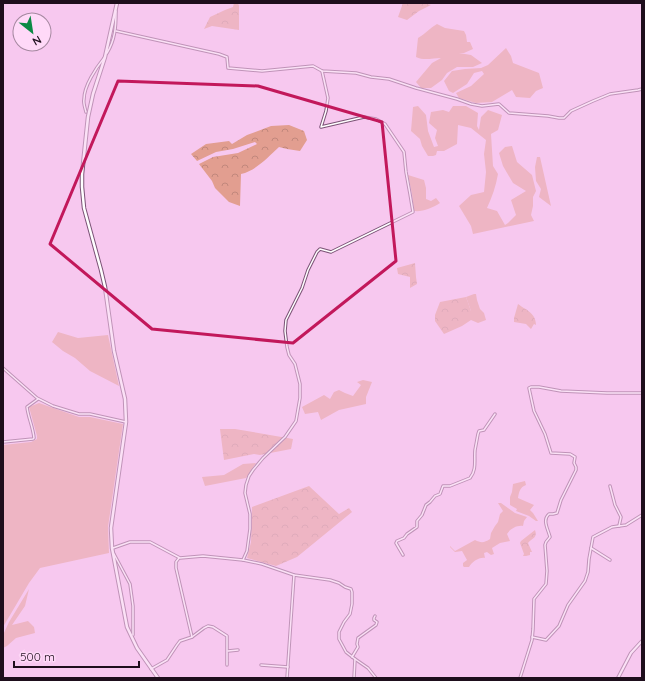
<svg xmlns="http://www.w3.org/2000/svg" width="645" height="681" font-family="Quicksand,sans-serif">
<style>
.grass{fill:#e29e90}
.forest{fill:url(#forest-crowns)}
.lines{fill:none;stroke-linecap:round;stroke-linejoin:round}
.minor-casing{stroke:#7b5376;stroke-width:3.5}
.tertiary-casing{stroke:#7b5376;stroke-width:4}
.secondary-casing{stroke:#7b5376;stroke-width:4.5}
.minor{stroke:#fff;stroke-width:1.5}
.tertiary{stroke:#fff;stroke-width:2}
.secondary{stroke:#fff;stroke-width:2.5}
.marked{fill:none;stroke:#c2185b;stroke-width:3;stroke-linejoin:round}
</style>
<defs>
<pattern id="forest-crowns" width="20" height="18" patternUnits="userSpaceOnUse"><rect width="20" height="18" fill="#e29e90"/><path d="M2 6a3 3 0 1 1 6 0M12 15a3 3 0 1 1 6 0" fill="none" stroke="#c1877c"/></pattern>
</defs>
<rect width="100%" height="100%" fill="#f7c8ef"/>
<g class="grass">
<path d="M437 24 445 28 464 31 466 35 467 42H470L473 49 464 53H459L471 55 482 63 473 67H457L447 73 442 80 431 88H421L416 82 432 63 441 58C433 58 424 61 416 57L418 38C425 34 430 28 437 24Z"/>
<polygon points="506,48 511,56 513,63 539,73 543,88 536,91 530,98 516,97 512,90 492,102 476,103 459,98 456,93 471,86 484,74 482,71 474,73 467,84 453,93 449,91 444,81 452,71 465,69 481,68 488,65"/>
<path d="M418 106 426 115 428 131 434 147 438 146 435 138 437 130 429 123 431 112 443 110 449 112 453 106H466L478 113 477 126 479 130 481 117 488 110 502 115 498 130 491 134 493 166 498 174C496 186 492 197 487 208L497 211 505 225 508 223 516 215 511 200 526 191 513 183 503 166 499 153 505 147 512 146 517 162 532 175 536 191 533 197V206L531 215 534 221 473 234 471 226 459 206 471 195 484 192 486 172 484 154 486 140 471 128 458 125 457 144 444 151H437L436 155 433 156H428L422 146 420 139 411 131 413 107Z"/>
<polygon points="537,157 540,157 551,206 539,197 541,189 536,181 535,167"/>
<path d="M408 175 424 180 426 188V199L431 201 436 198 440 203C432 208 423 212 414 211L412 194Z"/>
<polygon points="474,294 476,294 477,300 480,309 484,313 486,320 478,323 471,320 471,311 466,297"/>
<polygon points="58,332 78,338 108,335 119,386 90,371 75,358 63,351 52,342"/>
<polygon points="363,380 372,382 366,397 366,404 339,410 321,420 318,412 305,414 302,407 324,395 330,399 334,392 339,390 345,393 353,396 361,385 357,382"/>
<polygon points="39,403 79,417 90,417 123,424 108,527 109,553 40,568 29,583 3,627 3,445 31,442 37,439 37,436 29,407"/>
<polygon points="256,463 246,478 205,486 202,477 224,475 243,464"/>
<path d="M525 481 526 485C520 487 519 492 518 498L534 505 530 510 533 513 538 521H536L529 516 516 511 517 509 510 505V497L512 492 513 484Z"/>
<path d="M498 503H501L515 513 527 517 524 521 523 526C517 525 510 529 507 534L510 541 500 543 492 548 494 554 491 555 487 552 484 553 485 558C479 557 472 562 469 567H464L463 566V563L467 560 462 551 455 552 450 547V546L455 551 475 540C481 543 484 543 490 539L491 533 495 526 498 522 500 514 503 511Z"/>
<polygon points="29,589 25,606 12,625 28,621 34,627 35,633 16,638 7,646 3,648 3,635 9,622"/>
</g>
<g class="forest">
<polygon points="234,3 238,3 239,6 239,30 212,26 204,29 210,17 225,10 233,7"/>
<polygon points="403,3 424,3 431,5 419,11 407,20 398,17"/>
<path d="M289 125 304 131 307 140 300 151 287 149 279 147C268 157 257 170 241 174L240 206 229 202 215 188 212 181 199 164 213 157 238 153 257 144 255 142 233 149 216 152 197 161 191 154 206 144 229 141 232 144 247 135 271 126Z"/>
<polygon points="415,263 416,277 417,284 410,288 410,277 398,274 397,268"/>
<polygon points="466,297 471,311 471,320 462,326 444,334 435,321 435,315 440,302"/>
<path d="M518 304C526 310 536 313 536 325L534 324 531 329 526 324 514 322V318Z"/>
<polygon points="220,429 235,429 293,439 291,449 260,455 254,454 224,460"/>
<polygon points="309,486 339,514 349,508 352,512 297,557 276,566 247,558 251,542 252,507"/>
<path d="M535 530C538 538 532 538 528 543L532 552H530V555L526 556H523L524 554 520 543 521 541Z"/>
</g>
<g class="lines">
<g class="minor-casing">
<g id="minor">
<polyline points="116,31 219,54 227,57 228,68 262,71 313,66 322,71 356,73 371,77 389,79 416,88 457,99 471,104 482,106 499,104 509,113 548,116 559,118 564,118 571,111 593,101 610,94 638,90 642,89"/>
<path d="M107 53C115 40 116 27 116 11"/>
<path d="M86 112C85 108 83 103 84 99 84 86 96 68 104 58"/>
<polyline points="3,368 37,398 53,406 79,414 90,414 126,422"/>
<path d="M3 442 33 439 34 438C33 427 28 417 27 407L38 399"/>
<polyline points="610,486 615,505 621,517 619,526"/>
<polyline points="113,548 130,542 150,542 180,558 203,556 243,560 262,564 294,575 330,580 339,583 345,587 351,589 352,592 352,604 350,614 344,622 339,632 339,639 346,652 355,659 368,668 376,678"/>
<polyline points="591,548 610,560"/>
<polyline points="114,554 130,584 133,606 133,635"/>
<path d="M403 555 396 543 397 541 404 538 407 534 417 527V521L422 515 426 505 430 502 435 496 440 494 443 486H450L470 478C477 470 474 459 475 450 476 445 477 439 478 434L479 431 484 430 495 414"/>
<polyline points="179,558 176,562 176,568 192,637"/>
<polyline points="243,560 247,551 250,529 250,514 245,493 246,485 249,476 253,470 263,458 285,437 296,421 300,398 300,384 295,364 289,355 287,347 285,331 286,320 302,288 308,270 317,252 320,249 331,252 413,212 410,194 406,172 404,152 385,124 376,119 364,117 321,127 326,111 328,98 322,71"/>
<polyline points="532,637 546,640 559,626 568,605 585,581 588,572 589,559 593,537 612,527 626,525 642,515"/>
<polyline points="228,651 238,650"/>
<polyline points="352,657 358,647 357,644 358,638 376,625 377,622 374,620 374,618 375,616"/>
<polyline points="261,665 288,667"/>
<polyline points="151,669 167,660 177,645 180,641 192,637 204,628 208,626 213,627 227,636 227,665"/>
<polyline points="287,678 294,575"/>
<polyline points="354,678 355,659"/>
<path d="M520 678 532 640 533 629 534 599 546 584 547 571 545 545 546 542 550 537C548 529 542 520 549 514H553L557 513 561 500 576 470V467L574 463 575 457 570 454 551 453 545 434 534 411 532 402 529 388 531 387H539L561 391 607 393H642"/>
</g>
</g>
<g class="tertiary-casing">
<polyline id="tertiary" points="618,678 631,653 642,641"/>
</g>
<g class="secondary-casing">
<polyline id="secondary" points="117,3 105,57 93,94 88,117 82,174 82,187 84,208 101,270 105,287 114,351 125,399 126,422 111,528 112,548 127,627 137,648 158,678"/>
</g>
<use href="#minor" class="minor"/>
<use href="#tertiary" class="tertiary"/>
<use href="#secondary" class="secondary"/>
</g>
<path d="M0 0H645V681H0ZM118 81 258 86 382 122 396 261 293 343 152 329 50 244Z" fill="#f7c8ef" fill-opacity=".55" fill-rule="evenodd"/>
<path class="marked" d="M118 81 258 86 382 122 396 261 293 343 152 329 50 244Z"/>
<rect width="645" height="681" fill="none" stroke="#1e0e1c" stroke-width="8"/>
<g transform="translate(32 32) rotate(150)"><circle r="19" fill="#ffd9f8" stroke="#a588a0"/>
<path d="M0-3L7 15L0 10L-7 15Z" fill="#0c8a45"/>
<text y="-6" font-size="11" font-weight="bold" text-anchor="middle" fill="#1e0e1c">N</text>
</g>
<path d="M14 661v6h125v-6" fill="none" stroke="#1e0e1c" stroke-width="2"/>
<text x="20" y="661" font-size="12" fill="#1e0e1c" stroke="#ffd9f8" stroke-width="3" paint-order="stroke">500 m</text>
</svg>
